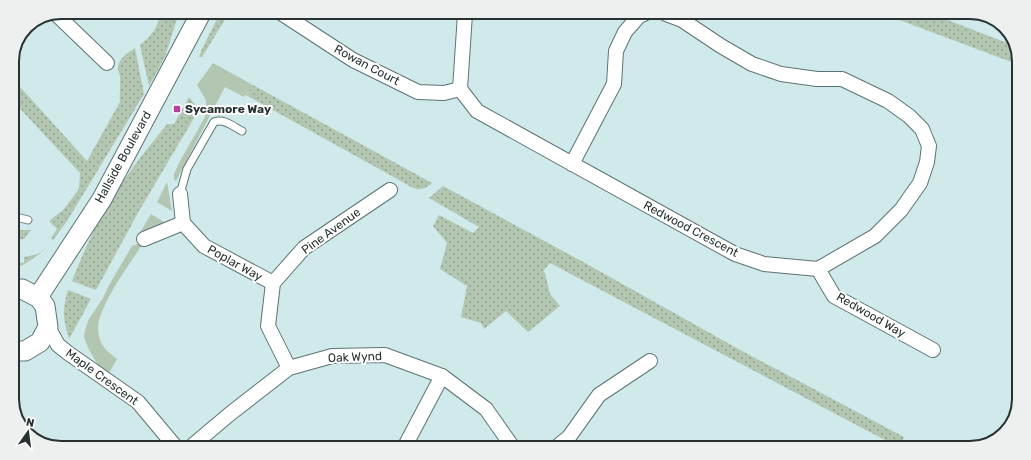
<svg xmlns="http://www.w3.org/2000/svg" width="1031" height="460" font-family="Rubik,sans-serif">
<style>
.grass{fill:url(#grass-dots)}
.garden{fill:#b2c6b1}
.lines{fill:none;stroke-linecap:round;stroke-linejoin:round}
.lane-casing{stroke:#5c7374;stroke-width:9}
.street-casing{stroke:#5c7374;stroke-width:16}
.secondary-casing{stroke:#5c7374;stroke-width:21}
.lane{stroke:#fff;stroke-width:7}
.street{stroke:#fff;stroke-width:14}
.secondary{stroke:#fff;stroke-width:19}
.poi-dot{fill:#b5429c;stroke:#fff;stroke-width:1.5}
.labels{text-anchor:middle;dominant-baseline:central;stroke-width:4;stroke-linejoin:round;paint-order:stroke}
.street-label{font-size:12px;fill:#283232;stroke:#fff}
.poi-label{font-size:12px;font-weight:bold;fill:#283232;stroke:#fff;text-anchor:start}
.rim{fill:none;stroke:#283232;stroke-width:2}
</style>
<defs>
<pattern id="grass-dots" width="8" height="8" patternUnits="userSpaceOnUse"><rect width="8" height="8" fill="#b2c6b1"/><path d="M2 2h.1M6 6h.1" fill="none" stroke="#91a191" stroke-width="1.8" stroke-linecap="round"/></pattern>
</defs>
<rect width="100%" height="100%" fill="#d0eaeb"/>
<g class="grass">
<path d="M161 12H179L165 57 149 86 140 45C152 36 158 27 161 12Z"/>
<polygon points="220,13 229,13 202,57 199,57 202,49"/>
<polygon points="886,15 937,16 1015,46 1019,58 1019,65"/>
<path d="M135 48 144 94 67 221 53 240 51 238 57 229 49 221 63 210 79 189 80 173 12 100V78L87 161 120 102C119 94 121 85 120 76 119 73 118 70 118 67 119 58 128 53 135 48Z"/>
<path d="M253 85 432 183C419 195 412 187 399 180L246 95Z"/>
<path d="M189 97 196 106 194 118 139 211 96 290 72 281C81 258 91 235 103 213 120 183 142 155 164 128L167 124H174Z"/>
<polygon points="443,186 585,263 742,351 904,437 900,448 550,263 543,271 545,273 550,294 560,306 528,332 506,311 484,329 481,323 461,317 467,286 440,269 447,243 433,226 439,215 473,233 479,227 429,198"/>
<polygon points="12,230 31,230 24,239 12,241"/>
<path d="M47 247C36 257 26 265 12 270V256L14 257V262L24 263V257L38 254Z"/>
<path d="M68 290 91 299 69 339C63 318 62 311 68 290Z"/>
</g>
<g class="garden">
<polygon points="213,63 253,85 244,97 225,87 181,171 176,181 174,180 174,174 179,163 205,117 206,100 197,85"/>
<polygon points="167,182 172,211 157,202"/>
<polygon points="151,214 167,224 138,236"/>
<path d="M144 242C129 265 107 294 99 320 97 327 98 337 102 344 105 350 112 355 117 359L109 373 98 365 89 350 84 337 85 330 89 319 103 298 109 285 132 246Z"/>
</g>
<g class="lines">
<g class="lane-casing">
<g id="lane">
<path d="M180 194 187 169 214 122C224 118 234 127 242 131"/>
<polyline points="12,216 28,220"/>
</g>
</g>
<g class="street-casing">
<g id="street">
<polyline points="281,13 353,60 418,92 444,93 460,89"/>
<polyline points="56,14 107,63"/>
<polyline points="465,14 460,89 477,111 735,254 764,264 818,269 875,236 901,210 920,183 927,162 929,146 922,129 909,116 888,101 842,79 817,79 781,74 752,64 721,46 682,20 666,14"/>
<polyline points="572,164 614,84 616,51 625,32 639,16 644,14"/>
<polyline points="180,194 183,223"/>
<polyline points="183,223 204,246 273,283"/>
<polyline points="144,239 183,223"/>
<polyline points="818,269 834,296 933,350"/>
<polyline points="48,327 58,345 68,353 138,402 174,445"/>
<polyline points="289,368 268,326 273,283 304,248 390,190"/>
<polyline points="193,445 231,413 289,368 332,356 385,355 442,376 486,409 512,446"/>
<polyline points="405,446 442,376"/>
<polyline points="558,446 569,437 599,395 650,361"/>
</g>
</g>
<g class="secondary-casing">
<g id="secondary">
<polyline points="12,290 22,289 39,298 45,306 48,327 40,342 25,351 12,351"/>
<polyline points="38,297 102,199 201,13"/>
</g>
</g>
<use href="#lane" class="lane"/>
<use href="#street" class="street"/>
<use href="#secondary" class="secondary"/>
</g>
<rect class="poi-dot" x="173" y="105" width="8" height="8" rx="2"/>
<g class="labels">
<g class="street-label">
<text transform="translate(367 65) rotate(28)">Rowan Court</text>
<text transform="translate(123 157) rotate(-61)">Hallside Boulevard</text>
<text transform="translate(691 229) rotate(28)">Redwood Crescent</text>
<text transform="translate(331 231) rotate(-36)">Pine Avenue</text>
<text transform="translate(235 263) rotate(29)">Poplar Way</text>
<text transform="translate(871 315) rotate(30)">Redwood Way</text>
<text transform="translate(355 357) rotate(-2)">Oak Wynd</text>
<text transform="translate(102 377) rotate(36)">Maple Crescent</text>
</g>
<g class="poi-label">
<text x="185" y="109">Sycamore Way</text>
</g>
</g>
<path d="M0 0H1031V460H0ZM61 19H970A42 42 0 0 1 1012 61V399A42 42 0 0 1 970 441H61A42 42 0 0 1 19 399V61A42 42 0 0 1 61 19Z" fill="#eeefef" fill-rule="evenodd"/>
<path class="rim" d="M61 19H970A42 42 0 0 1 1012 61V399A42 42 0 0 1 970 441H61A42 42 0 0 1 19 399V61A42 42 0 0 1 61 19Z"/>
<g transform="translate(28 432) rotate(14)" stroke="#ffffff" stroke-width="3" paint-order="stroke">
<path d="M0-3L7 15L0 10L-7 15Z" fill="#283232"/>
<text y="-6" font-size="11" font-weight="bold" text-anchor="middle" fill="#283232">N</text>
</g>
</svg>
